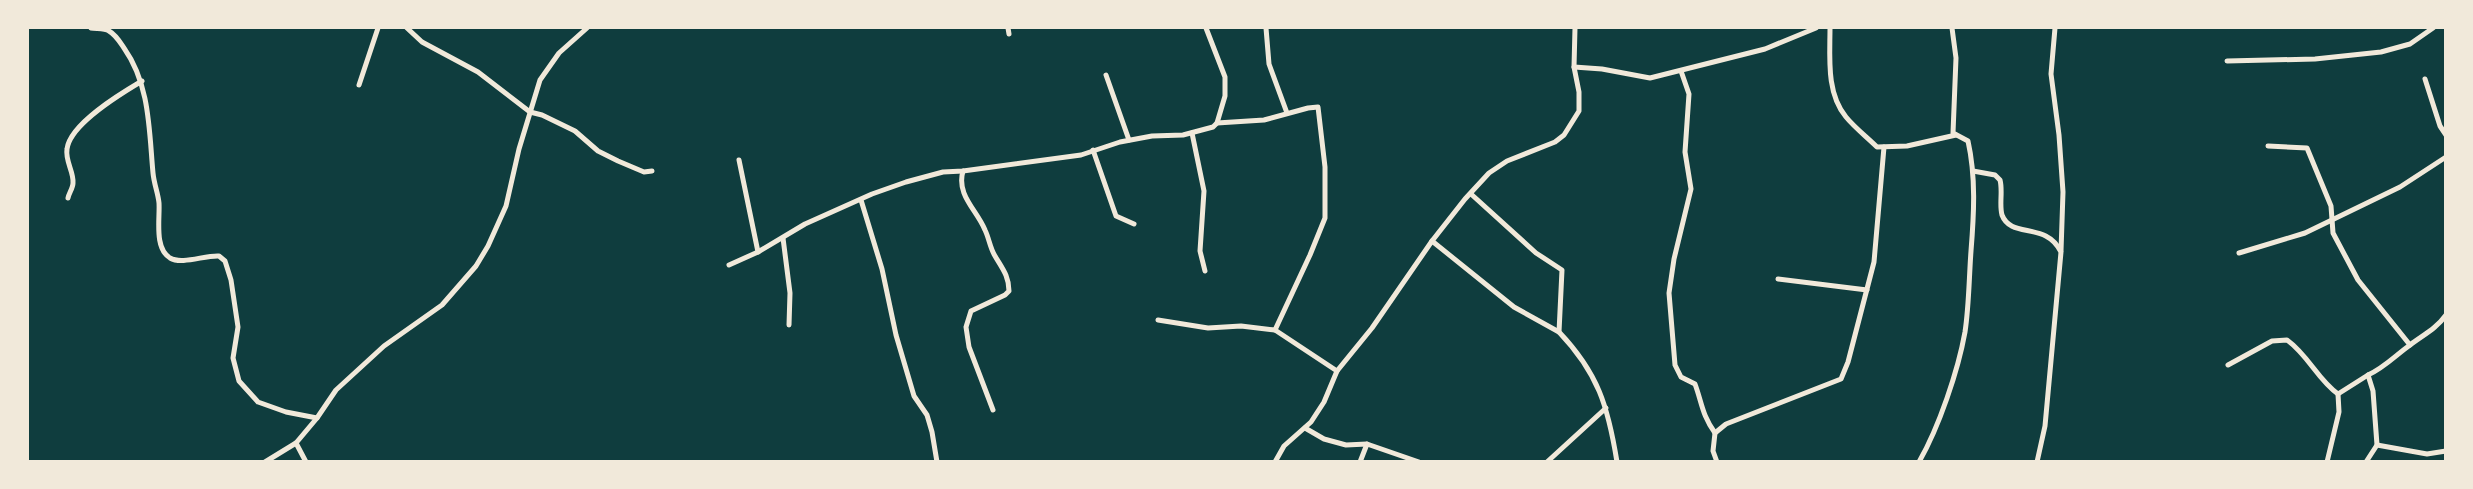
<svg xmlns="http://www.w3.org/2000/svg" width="2473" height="489" font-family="Lato,sans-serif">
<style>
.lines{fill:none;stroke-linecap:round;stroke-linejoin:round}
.minor{stroke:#f1e9da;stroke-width:5}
</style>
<rect width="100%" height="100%" fill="#0f3d3e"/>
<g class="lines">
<g class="minor">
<path d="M91 28C96 29 105 28 109 31 116 35 120 42 124 48 150 85 149 130 153 173 154 184 158 193 159 203 160 219 154 248 170 258 182 265 205 255 219 256L225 261 231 280 238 327 233 358 239 381 258 402 286 412 317 418"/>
<polyline points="407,28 422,42 478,72 530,112 542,115 575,131 598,151 618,161 644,172 652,171"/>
<polyline points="1008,28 1009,34"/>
<polyline points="1266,28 1269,64 1287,113"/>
<path d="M1830 28C1830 57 1826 93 1846 117 1855 128 1867 137 1877 147L1907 146 1956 135"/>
<polyline points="2055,28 2051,74 2059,135 2063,192 2061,251"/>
<polyline points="2227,61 2315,59 2381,52 2410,44 2433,28"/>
<polyline points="1574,67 1602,69 1650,78 1765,49 1816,28"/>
<path d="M1681 71 1689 94 1685 152 1691 189 1674 259 1669 293 1675 365 1681 377 1695 384C1702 403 1702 415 1715 433"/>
<polyline points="1106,75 1129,140"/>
<polyline points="2425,79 2440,126 2446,135"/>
<polyline points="359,85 378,28"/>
<polyline points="1217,123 1264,120 1308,108 1318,107 1325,167 1325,218 1310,255 1275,330"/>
<polyline points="1192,133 1204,191 1200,251 1205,271"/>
<polyline points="2268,146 2307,148 2331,206 2333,233 2358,280 2410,345"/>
<polyline points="1093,150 1116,216 1134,224"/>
<polyline points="739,160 758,252"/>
<path d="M963 171C956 195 977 210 985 230 989 238 990 248 995 256 1002 268 1009 276 1009 291L1005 295 971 311 966 327 969 347 993 410"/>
<path d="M1973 171 1995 175 2000 180C2003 191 1999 204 2002 215 2011 239 2046 221 2061 252L2045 426 2037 462"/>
<path d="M1471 194 1536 253 1562 270 1559 332C1598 373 1608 406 1617 462"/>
<path d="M68 198C69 193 73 188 73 183 74 172 65 161 67 149 70 124 120 94 142 81"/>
<polyline points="861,200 882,269 896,335 914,396 927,415 932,432 937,462"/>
<polyline points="783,238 790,293 789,325"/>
<polyline points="1432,241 1514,307 1559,332"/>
<polyline points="2239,253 2305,233 2400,187 2446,157"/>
<polyline points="729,265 758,252 805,224 872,194 906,182 943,172 963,171 1081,155 1120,142 1152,136 1183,135 1213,127 1217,123 1225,96 1225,77 1206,28"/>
<polyline points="1778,279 1867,290"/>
<polyline points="1158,320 1208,328 1241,326 1275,330 1337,371"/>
<path d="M2228 365 2272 341 2287 340C2308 355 2318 380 2338 394L2368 375"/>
<polyline points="1305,428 1324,439 1346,445 1367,444 1419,462"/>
<polyline points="296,443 306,462"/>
<polyline points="2377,445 2427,454 2446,451"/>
<polyline points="265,462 296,443 317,418 336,390 384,346 442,305 476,266 488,246 506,206 519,149 540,80 559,53 587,28"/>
<polyline points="1275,462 1284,446 1311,422 1324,402 1337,371 1372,328 1432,241 1465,199 1489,173 1507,161 1555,142 1564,135 1579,111 1579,92 1574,67 1575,28"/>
<polyline points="1360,462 1367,444"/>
<polyline points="1547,462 1606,408"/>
<polyline points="1717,462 1713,451 1715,433 1726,424 1841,379 1848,362 1874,262 1884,147"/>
<path d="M1919 462C1939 427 1958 371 1965 332 1969 306 1969 278 1971 251 1974 214 1976 177 1968 141L1953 133 1956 58 1952 28"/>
<polyline points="2327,462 2339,412 2338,394"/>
<path d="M2366 462 2377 445 2373 391 2368 375C2384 368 2396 355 2410 345 2423 335 2436 329 2446 315"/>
</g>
</g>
<rect width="2473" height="489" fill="none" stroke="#f1e9da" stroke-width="58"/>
</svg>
